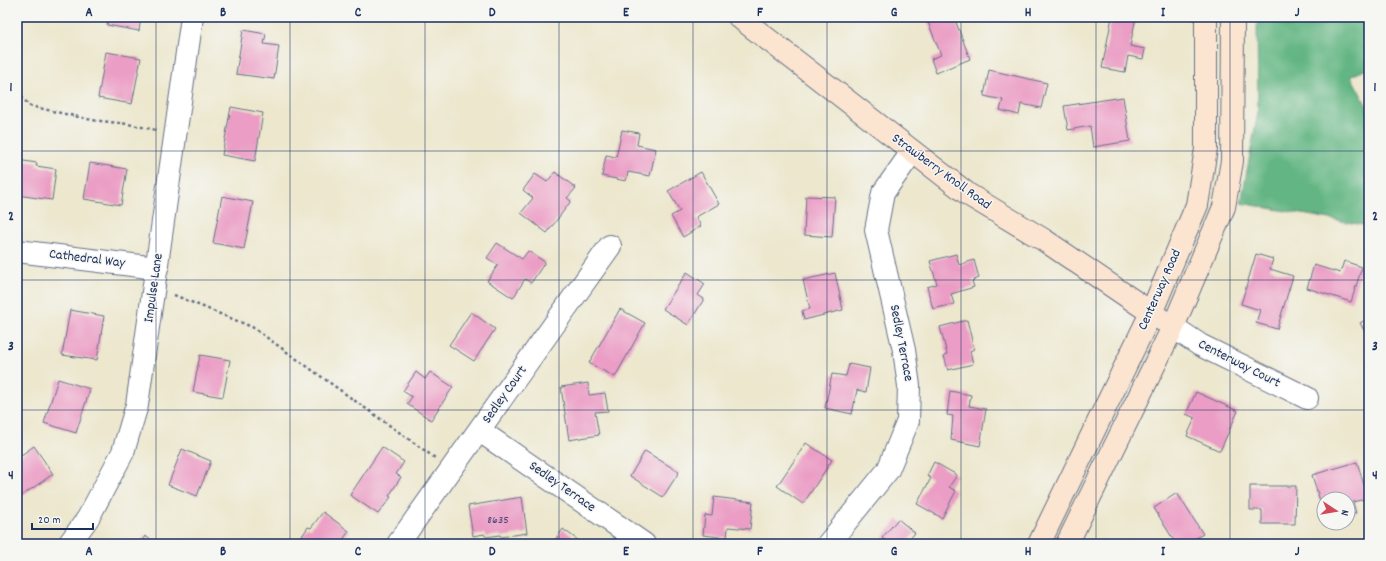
<svg xmlns="http://www.w3.org/2000/svg" width="1386" height="561" font-family="Dekko,sans-serif">
<style>
.forest{fill:#64b683;stroke:#407270}
.building{fill:#eb9dc5}
.lines{fill:none;stroke-linecap:round;stroke-linejoin:round}
.street-casing{stroke:#646f85;stroke-width:24}
.secondary-casing{stroke:#646f85;stroke-width:24}
.path{stroke:#646f85;stroke-width:2.5;stroke-dasharray:3 3;stroke-linecap:butt}
.street{stroke:#fff;stroke-width:22}
.secondary{stroke:#fce5d0;stroke-width:22}
.grid{fill:none;stroke:#1b2f5e;stroke-width:1;stroke-opacity:0.55}
.labels{text-anchor:middle;dominant-baseline:central;stroke-width:3;stroke-linejoin:round;paint-order:stroke}
.number-label{font-size:12px;fill:#4f4a78}
.street-label{font-size:14px;fill:#1b2f5e;stroke:#f6f6f2}
.neatline{fill:none;stroke:#1b2f5e;stroke-width:1.5}
.grid-label{font-size:13px;text-anchor:middle;font-weight:bold;fill:#1b2f5e}
</style>
<rect width="100%" height="100%" fill="#f6f6f2"/>
<filter id="ink" filterUnits="userSpaceOnUse"><feTurbulence type="fractalNoise" baseFrequency=".025" numOctaves="2"/><feDisplacementMap in="SourceGraphic" scale="8" xChannelSelector="R" yChannelSelector="G"/><feConvolveMatrix kernelMatrix="1 2 1 2 8 2 1 2 1" color-interpolation-filters="sRGB"/></filter>
<filter id="wash" filterUnits="userSpaceOnUse"><feTurbulence type="fractalNoise" baseFrequency=".012" numOctaves="4" result="noise"/><feDisplacementMap in="SourceGraphic" scale="16" xChannelSelector="R" yChannelSelector="G"/><feGaussianBlur stdDeviation="0.9" result="paint"/><feColorMatrix in="noise" values="0 0 0 0 0 0 0 0 0 0 0 0 0 0 0 0 0 1.4 0 .05"/><feComposite in="paint" operator="in"/></filter>
<g filter="url(#wash)">
<rect width="100%" height="100%" fill="#ece7cd"/>
<polygon class="forest" points="1257,17 1369,17 1369,68 1351,76 1369,110 1369,226 1241,203 1258,112"/>
<g id="blocks">
<g class="building">
<polygon points="108,17 141,17 139,31 107,25"/>
<polygon points="926,17 954,17 970,59 936,73 931,59 941,55"/>
<polygon points="1112,17 1136,17 1130,46 1145,49 1143,59 1128,56 1125,72 1102,68"/>
<polygon points="243,30 266,34 264,44 279,46 274,79 236,74"/>
<polygon points="106,52 141,58 132,104 98,98"/>
<polygon points="989,70 1047,83 1041,108 1021,104 1019,115 1000,110 1003,100 984,96"/>
<polygon points="1123,97 1130,141 1093,147 1090,126 1068,130 1064,106"/>
<polygon points="231,107 263,113 255,161 222,155"/>
<polygon points="622,130 639,133 637,145 656,149 650,176 628,172 626,181 602,176 606,155 616,157"/>
<polygon points="17,160 37,163 36,166 56,169 52,200 17,195"/>
<polygon points="90,163 127,169 121,205 84,199"/>
<polygon points="555,172 576,188 567,198 571,201 547,233 521,213 533,198 523,190 535,174 547,182"/>
<polygon points="701,172 719,204 696,217 701,226 683,237 671,216 680,211 668,191"/>
<polygon points="222,196 253,202 244,249 213,243"/>
<polygon points="806,196 835,197 832,237 804,235"/>
<polygon points="497,243 522,259 528,251 545,262 531,283 525,279 513,298 487,281 498,265 487,258"/>
<polygon points="956,254 959,265 974,260 979,278 972,281 974,287 951,294 954,304 933,309 927,287 937,284 930,261"/>
<polygon points="1256,254 1273,259 1270,269 1293,276 1277,329 1256,323 1260,310 1241,304"/>
<polygon points="1344,261 1362,267 1351,302 1307,288 1314,265 1340,273"/>
<polygon points="687,272 705,284 698,295 704,299 688,325 663,309"/>
<polygon points="835,273 843,310 804,320 802,311 810,309 803,280"/>
<polygon points="620,309 645,323 615,377 589,363"/>
<polygon points="70,310 104,316 97,360 62,355"/>
<polygon points="471,312 495,329 474,361 449,345"/>
<polygon points="1369,318 1369,339 1360,323"/>
<polygon points="967,320 974,349 970,351 973,364 948,370 944,356 947,354 940,327"/>
<polygon points="200,355 230,360 223,397 193,392"/>
<polygon points="849,364 870,368 866,392 857,390 852,414 825,408 832,374 846,376"/>
<polygon points="416,372 425,379 430,372 453,387 431,420 407,404 412,397 403,391"/>
<polygon points="58,379 90,389 76,433 44,423"/>
<polygon points="588,383 589,395 605,393 608,411 595,412 599,435 569,440 561,387"/>
<polygon points="950,391 971,395 969,406 986,409 980,446 951,440 953,416 947,415"/>
<polygon points="1196,392 1238,411 1220,451 1187,436 1195,418 1186,414"/>
<polygon points="806,443 832,460 803,504 777,486"/>
<polygon points="34,446 53,474 17,499 17,458"/>
<polygon points="382,447 404,462 396,474 401,477 389,496 391,497 378,514 350,495"/>
<polygon points="182,449 211,461 197,496 168,485"/>
<polygon points="645,451 679,472 663,497 630,476"/>
<polygon points="934,462 957,475 949,487 956,491 942,518 917,504 931,478 927,476"/>
<polygon points="1357,462 1368,498 1353,502 1356,513 1348,515 1348,499 1332,498 1324,499 1324,500 1320,501 1312,475"/>
<polygon points="1250,486 1296,486 1295,524 1262,524 1262,510 1250,510"/>
<polygon points="1177,493 1203,534 1186,544 1176,544 1154,508"/>
<polygon points="522,497 527,533 501,537 500,535 486,537 484,534 473,536 468,506"/>
<polygon points="714,497 753,502 750,529 728,527 727,538 703,535 705,515 712,516"/>
<polygon points="323,512 349,531 340,544 297,544 308,527 311,528"/>
<polygon points="898,519 915,533 905,544 890,544 882,538"/>
<polygon points="563,529 583,544 552,544"/>
<polygon points="145,536 157,544 140,544"/>
</g>
</g>
</g>
<g filter="url(#ink)">
<use href="#blocks" fill-opacity="0" stroke="#646f85" stroke-width="1"/>
<g class="lines">
<g class="street-casing">
<g id="street">
<polyline points="17,251 157,268"/>
<polyline points="1173,327 1200,345 1307,398"/>
<polyline points="480,431 644,544"/>
<polyline points="69,544 88,518 123,452 137,405 192,17"/>
<polyline points="398,544 610,246"/>
<polyline points="828,544 888,470 908,421 909,386 904,350 876,230 883,193 912,152"/>
</g>
</g>
<g class="secondary-casing">
<g id="secondary">
<polyline points="739,17 969,195 1044,240 1162,320"/>
<polyline points="1039,544 1151,313 1197,205 1206,149 1206,17"/>
<polyline points="1067,544 1173,327 1224,207 1232,161 1233,17"/>
</g>
</g>
<g class="path">
<polyline points="17,92 30,106 92,120 128,124 156,130"/>
<polyline points="174,295 252,327 435,458"/>
</g>
<use href="#street" class="street"/>
<use href="#secondary" class="secondary"/>
</g>
</g>
<path class="grid" d="M156 17V544M290 17V544M425 17V544M559 17V544M693 17V544M827 17V544M961 17V544M1096 17V544M1230 17V544M17 151H1369M17 280H1369M17 410H1369"/>
<g class="labels">
<g class="number-label">
<text x="498" y="520">8635</text>
</g>
<g class="street-label">
<text transform="translate(941 172) rotate(36)">Strawberry Knoll Road</text>
<text transform="translate(87 259) rotate(7)">Cathedral Way</text>
<text transform="translate(154 288) rotate(-82)">Impulse Lane</text>
<text transform="translate(1160 290) rotate(-66)">Centerway Road</text>
<text transform="translate(901 343) rotate(79)">Sedley Terrace</text>
<text transform="translate(1239 364) rotate(27)">Centerway Court</text>
<text transform="translate(505 395) rotate(-55)">Sedley Court</text>
<text transform="translate(562 487) rotate(35)">Sedley Terrace</text>
</g>
</g>
<rect width="1386" height="561" fill="none" stroke="#f6f6f2" stroke-width="44"/>
<g transform="translate(1336 511) rotate(102)"><circle r="19" fill="#f6f6f2" stroke="#9ea6b7"/>
<path d="M0-3L7 15L0 10L-7 15Z" fill="#d1495b"/>
<text y="-6" font-size="11" font-weight="bold" text-anchor="middle" fill="#1b2f5e">N</text>
</g>
<path d="M32 523v6h61v-6" fill="none" stroke="#1b2f5e" stroke-width="2"/>
<text x="38" y="523" font-size="12" fill="#1b2f5e" stroke="#f6f6f2" stroke-width="3" paint-order="stroke">20 m</text>
<rect x="22" y="22" width="1342" height="517" class="neatline"/>
<g class="grid-label">
<text x="89" y="16">A</text>
<text x="223" y="16">B</text>
<text x="358" y="16">C</text>
<text x="492" y="16">D</text>
<text x="626" y="16">E</text>
<text x="760" y="16">F</text>
<text x="894" y="16">G</text>
<text x="1028" y="16">H</text>
<text x="1163" y="16">I</text>
<text x="1297" y="16">J</text>
<text x="11" y="91">1</text>
<text x="1375" y="91">1</text>
<text x="11" y="220">2</text>
<text x="1375" y="220">2</text>
<text x="11" y="350">3</text>
<text x="1375" y="350">3</text>
<text x="11" y="479">4</text>
<text x="1375" y="479">4</text>
<text x="89" y="555">A</text>
<text x="223" y="555">B</text>
<text x="358" y="555">C</text>
<text x="492" y="555">D</text>
<text x="626" y="555">E</text>
<text x="760" y="555">F</text>
<text x="894" y="555">G</text>
<text x="1028" y="555">H</text>
<text x="1163" y="555">I</text>
<text x="1297" y="555">J</text>
</g>
</svg>
